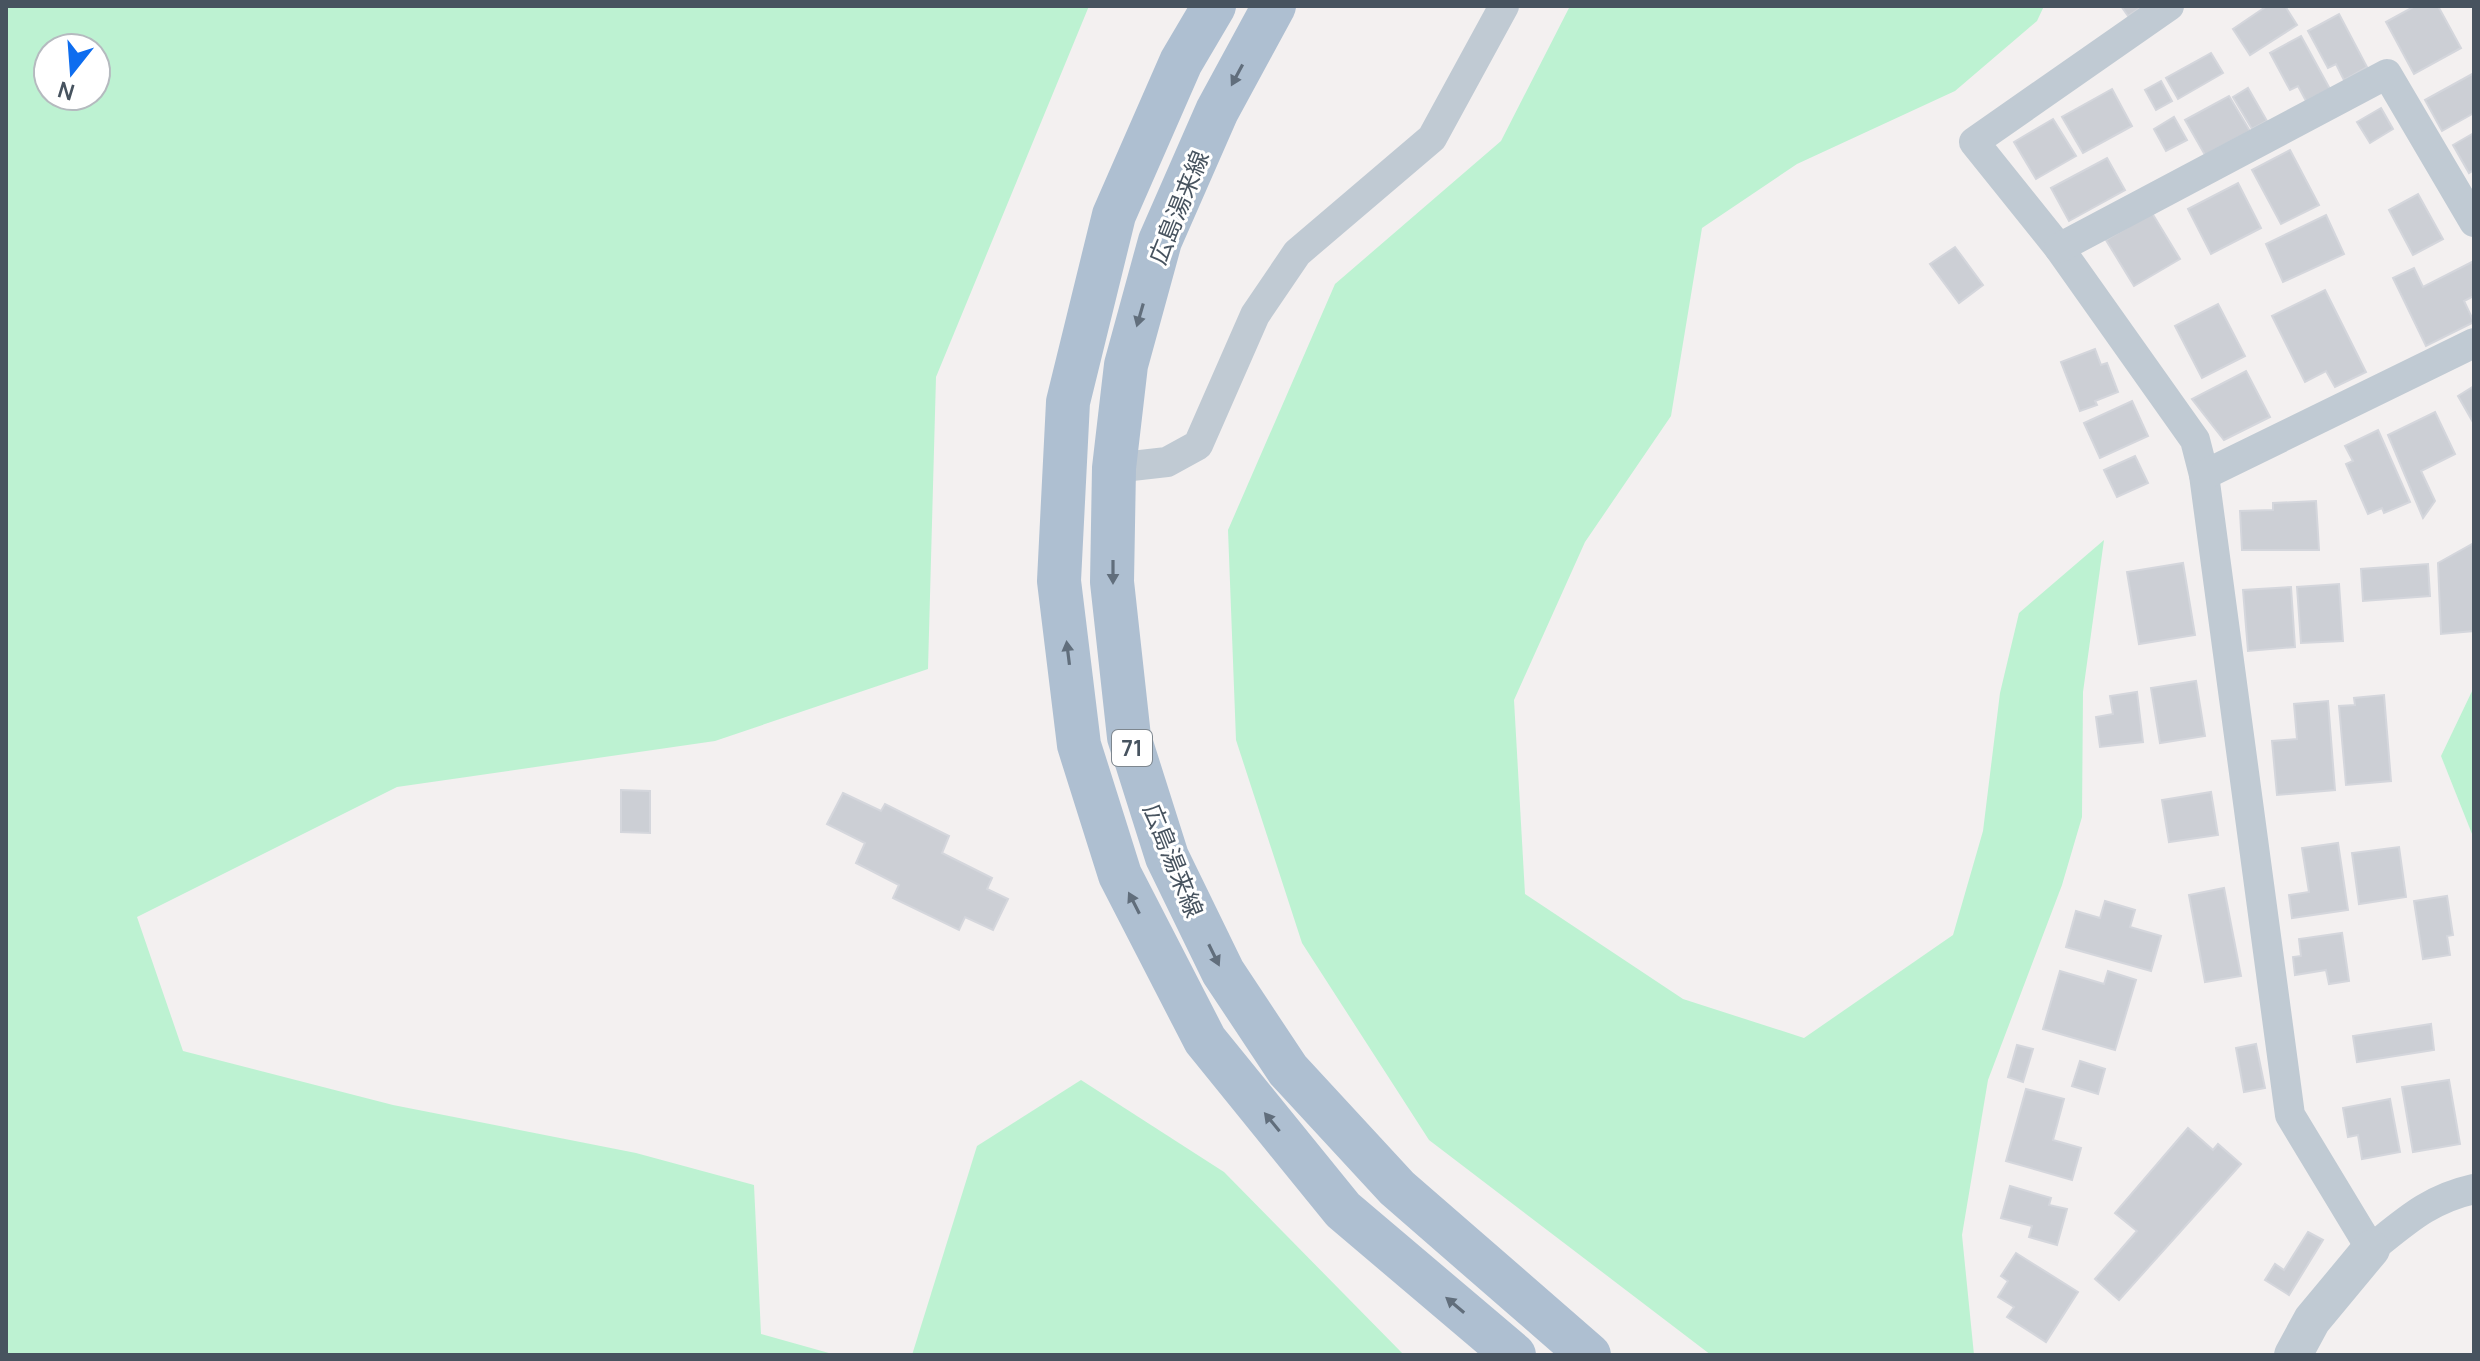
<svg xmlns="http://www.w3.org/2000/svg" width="2480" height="1361" font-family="Manrope,'Noto Sans JP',sans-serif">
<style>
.green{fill:#bdf2d2;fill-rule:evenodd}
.building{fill:#cccfd5;stroke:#d4d6dc;stroke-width:2}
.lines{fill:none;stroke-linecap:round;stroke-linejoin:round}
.minor{stroke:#c0cad3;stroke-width:30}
.tertiary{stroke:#c0cad3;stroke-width:38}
.primary{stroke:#aebfd1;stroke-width:44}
.oneway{fill:#616e7c}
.labels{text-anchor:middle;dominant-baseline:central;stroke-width:6;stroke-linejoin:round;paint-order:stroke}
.shield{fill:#fff;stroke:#7e878f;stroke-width:2}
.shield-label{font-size:22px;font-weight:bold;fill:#47535f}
.street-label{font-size:24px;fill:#47535f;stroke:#fff}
</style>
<rect width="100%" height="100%" fill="#f3f0f0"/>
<g class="green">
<path d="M6 6H1089L936 377 928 669 715 741 397 787 137 917 183 1051 393 1105 636 1153 754 1185 761 1334 836 1355H6ZM48 48H96V96H48Z"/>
<polygon points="1570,6 2044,6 2037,21 1955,91 1797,164 1702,228 1671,416 1585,542 1514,700 1525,894 1683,999 1804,1038 1953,935 1983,831 2000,693 2019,613 2104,540 2083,692 2082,817 2062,885 1988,1080 1962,1235 1974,1355 1711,1355 1429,1140 1302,943 1236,740 1228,530 1335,284 1501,141"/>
<polygon points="2474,687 2474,839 2441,756"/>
<polygon points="1081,1080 1224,1172 1404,1355 912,1355 977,1146"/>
</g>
<g class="building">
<polygon points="2121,6 2143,6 2128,16"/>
<polygon points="2267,6 2285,6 2297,25 2250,55 2233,29"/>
<polygon points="2415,6 2438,6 2461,48 2414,74 2386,22"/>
<polygon points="2339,14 2367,67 2344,80 2336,64 2328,68 2308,31"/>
<polygon points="2301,36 2330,89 2306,101 2298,86 2290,90 2270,53"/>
<polygon points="2211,53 2223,73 2178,99 2166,78"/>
<polygon points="2474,73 2474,113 2442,131 2425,100"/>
<polygon points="2161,81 2172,101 2156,110 2145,90"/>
<polygon points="2248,88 2267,121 2252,129 2233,97"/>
<polygon points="2112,89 2132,126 2083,153 2062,117"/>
<polygon points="2229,96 2250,131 2205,155 2185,120"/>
<polygon points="2381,108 2393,129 2370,143 2357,122"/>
<polygon points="2174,117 2187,140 2166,151 2154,129"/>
<polygon points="2053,119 2076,156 2036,179 2014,142"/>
<polygon points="2474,133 2474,170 2469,173 2453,145"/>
<polygon points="2290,150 2319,205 2281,224 2252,170"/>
<polygon points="2107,158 2125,190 2069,221 2051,188"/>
<polygon points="2238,183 2261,228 2211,254 2188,209"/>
<polygon points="2418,194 2443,239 2413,255 2389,210"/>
<polygon points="2152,213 2180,259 2134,286 2106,240"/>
<polygon points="2326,215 2344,254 2283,282 2266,244"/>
<polygon points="1955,247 1983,285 1959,303 1930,264"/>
<polygon points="2474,261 2474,296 2464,301 2474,322 2426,346 2393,278 2414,268 2423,287"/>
<polygon points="2325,290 2366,372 2335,387 2326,371 2305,382 2272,316"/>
<polygon points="2218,304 2245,356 2202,378 2175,326"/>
<polygon points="2095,349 2101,365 2107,363 2118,392 2095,401 2097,405 2080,411 2061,362"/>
<polygon points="2246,371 2270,417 2224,440 2192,399"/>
<polygon points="2474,386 2474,424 2458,396"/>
<polygon points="2132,401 2148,436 2100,458 2084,423"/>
<polygon points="2435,412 2455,454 2421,471 2435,501 2423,518 2388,435"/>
<polygon points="2378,430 2410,502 2384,513 2382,508 2368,514 2346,464 2353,461 2345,446"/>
<polygon points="2135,456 2148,483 2117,497 2104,470"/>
<polygon points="2316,501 2319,550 2242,550 2240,511 2273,510 2273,503"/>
<polygon points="2474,543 2474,631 2441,634 2438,563"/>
<polygon points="2183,563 2195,635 2139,644 2127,572"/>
<polygon points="2428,564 2430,596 2363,601 2361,569"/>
<polygon points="2339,584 2343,641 2301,643 2297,587"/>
<polygon points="2291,587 2295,647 2248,651 2243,590"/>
<polygon points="2196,681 2205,736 2160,743 2151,688"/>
<polygon points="2137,692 2143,742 2100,747 2096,717 2113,714 2110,696"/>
<polygon points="2384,695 2391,781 2346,785 2339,706 2355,705 2354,698"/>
<polygon points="2328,701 2335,790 2277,795 2272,741 2297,739 2294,704"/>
<polygon points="621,790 650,791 650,833 621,832"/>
<polygon points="2211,792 2218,835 2169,842 2162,800"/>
<polygon points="843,793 881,811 885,804 949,836 942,853 992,878 987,889 1008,899 993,930 965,917 959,930 893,898 899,885 856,863 865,843 827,824"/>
<polygon points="2338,843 2348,910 2292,918 2289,895 2309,892 2302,848"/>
<polygon points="2399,847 2406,897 2359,904 2352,853"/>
<polygon points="2224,888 2241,976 2205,982 2189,895"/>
<polygon points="2447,896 2453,935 2447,936 2450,955 2423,959 2414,901"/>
<polygon points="2105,901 2135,910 2130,927 2161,936 2151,971 2066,947 2076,911 2100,918"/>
<polygon points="2342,933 2349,981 2329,984 2326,970 2295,975 2293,957 2301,956 2299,939"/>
<polygon points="2060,971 2104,984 2108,971 2136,980 2115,1050 2043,1029"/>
<polygon points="2431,1024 2434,1050 2357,1062 2353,1036"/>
<polygon points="2256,1044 2265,1088 2244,1092 2236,1048"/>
<polygon points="2017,1045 2033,1049 2023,1082 2008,1077"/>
<polygon points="2080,1061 2105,1069 2098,1094 2072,1086"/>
<polygon points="2449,1080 2460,1144 2413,1152 2402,1087"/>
<polygon points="2026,1089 2064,1099 2053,1140 2081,1148 2072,1180 2006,1161"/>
<polygon points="2390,1099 2400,1152 2362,1159 2358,1135 2348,1137 2343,1108"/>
<polygon points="2188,1128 2213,1150 2218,1144 2241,1164 2119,1300 2095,1279 2137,1231 2115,1213"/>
<polygon points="2010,1186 2051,1198 2049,1205 2067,1209 2057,1245 2029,1237 2032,1226 2001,1218"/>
<polygon points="2308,1232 2323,1240 2289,1295 2265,1280 2275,1264 2284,1270"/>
<polygon points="2016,1253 2078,1292 2046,1342 2007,1317 2014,1307 1998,1297 2008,1281 2001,1276"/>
</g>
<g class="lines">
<g class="minor">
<path d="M2169 6 1974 142 2059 248 2195 440 2204 475 2290 1115 2371 1249C2406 1221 2429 1199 2474 1189"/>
<polyline points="2059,248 2387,74 2474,222"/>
<polyline points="1114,468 1167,462 1198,445 1255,315 1297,253 1432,138 1504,6"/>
<polyline points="2204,475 2474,343"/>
</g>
<polyline class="tertiary" points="2293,1355 2312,1320 2371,1249"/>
<g class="primary">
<polyline points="1214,6 1181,62 1114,215 1068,402 1059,581 1079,745 1120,875 1205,1040 1343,1210 1514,1355"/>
<polyline points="1274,6 1217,111 1160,241 1126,365 1114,468 1112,582 1129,737 1167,857 1223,972 1288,1070 1397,1188 1589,1355"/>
</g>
</g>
<defs><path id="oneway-solid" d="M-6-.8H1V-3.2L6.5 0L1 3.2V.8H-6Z" transform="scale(2)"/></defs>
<g class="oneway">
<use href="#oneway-solid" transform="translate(1237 75) rotate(118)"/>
<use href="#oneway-solid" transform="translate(1140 315) rotate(106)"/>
<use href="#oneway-solid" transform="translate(1113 572) rotate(90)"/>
<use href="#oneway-solid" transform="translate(1068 653) rotate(-97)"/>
<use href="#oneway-solid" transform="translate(1134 903) rotate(-117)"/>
<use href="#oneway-solid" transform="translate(1214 955) rotate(64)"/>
<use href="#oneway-solid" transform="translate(1272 1122) rotate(-129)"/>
<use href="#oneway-solid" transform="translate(1455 1305) rotate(-140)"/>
</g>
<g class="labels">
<rect class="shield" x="1112" y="730" width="40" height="36" rx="6"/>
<g class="shield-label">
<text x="1132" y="748">71</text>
</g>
<g class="street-label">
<text transform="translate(1178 207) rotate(-68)">広島湯来線</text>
<text transform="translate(1174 860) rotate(68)">広島湯来線</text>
</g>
</g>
<rect width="2480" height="1361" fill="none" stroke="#47535f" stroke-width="16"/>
<g transform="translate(72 72) rotate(197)"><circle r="38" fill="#ffffff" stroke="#b5babf" stroke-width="2"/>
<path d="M0-6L14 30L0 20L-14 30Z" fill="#0e6def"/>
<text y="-12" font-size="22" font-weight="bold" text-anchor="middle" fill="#47535f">N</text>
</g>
</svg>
